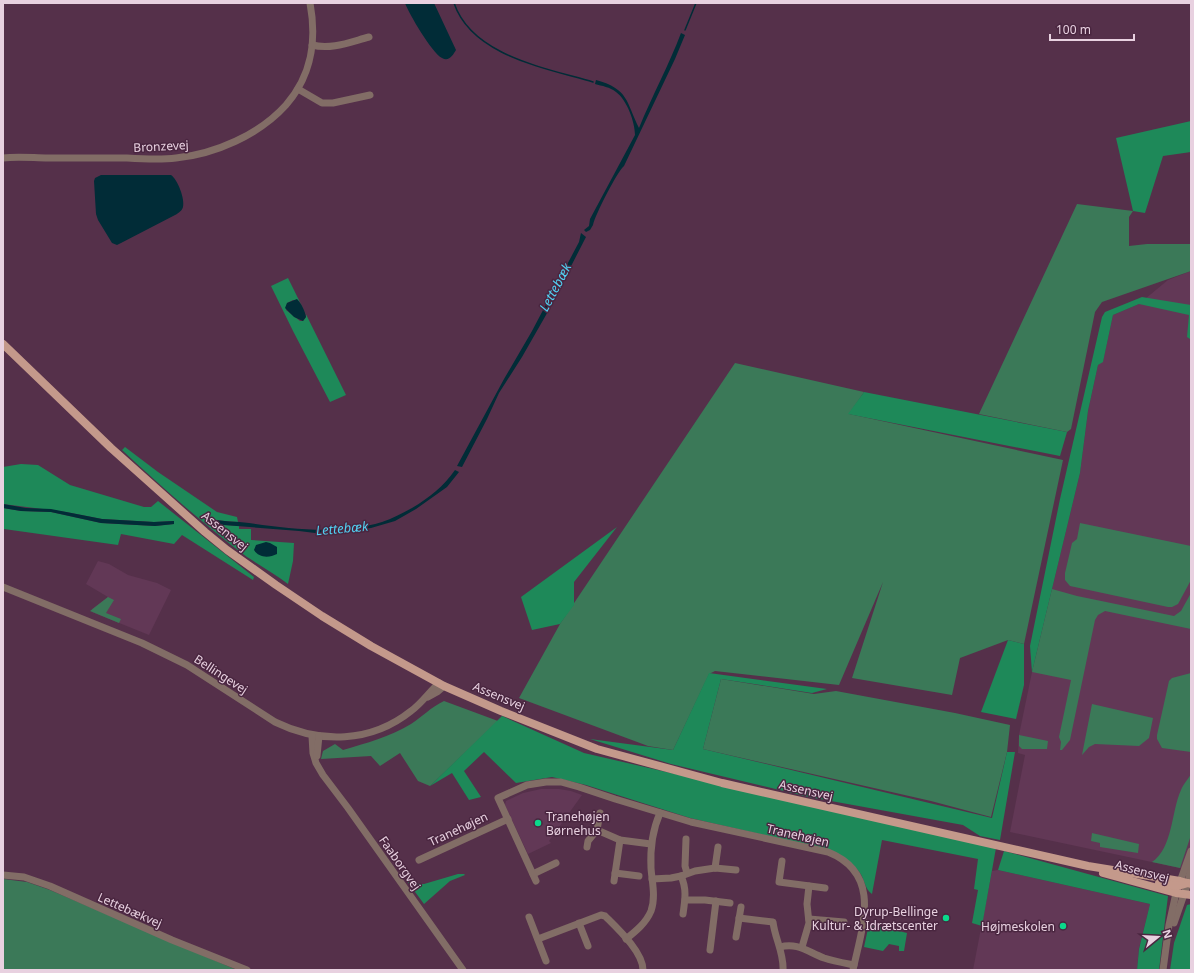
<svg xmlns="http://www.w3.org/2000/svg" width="1194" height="973" font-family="'Noto Sans',sans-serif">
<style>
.built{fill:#623856}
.green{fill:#3b7958}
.forest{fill:#1e8959;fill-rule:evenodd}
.water{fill:#012c37}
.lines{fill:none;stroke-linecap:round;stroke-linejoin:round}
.stream{stroke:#012c37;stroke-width:1.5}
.minor{stroke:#826d66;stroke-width:7}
.major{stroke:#c4998b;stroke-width:8}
.poi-dot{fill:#0ad98b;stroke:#4a2640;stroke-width:1.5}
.labels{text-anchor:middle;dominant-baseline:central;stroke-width:3;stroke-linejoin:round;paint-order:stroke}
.street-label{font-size:12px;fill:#e8d1e0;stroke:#4a2640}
.poi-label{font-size:12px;fill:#e8d1e0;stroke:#4a2640;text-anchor:end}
.water-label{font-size:13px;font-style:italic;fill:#51d1f2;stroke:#4a2640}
</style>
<rect width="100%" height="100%" fill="#55304a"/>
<g class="built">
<polygon points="1191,271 1191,875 1180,868 1010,832 1025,755 1018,753 1019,735 1032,672 1080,473 1088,411 1098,365 1103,361 1113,315 1139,304 1168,280"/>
<polygon points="98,561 109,564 128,575 157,583 171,590 149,635 92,612 92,609 108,597 86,584"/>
<polygon points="541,789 559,789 571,791 582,795 549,841 551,843 528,854 505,805 506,801 523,793"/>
<polygon points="998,870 1150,904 1139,948 1137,970 973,970 992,871"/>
</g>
<g class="green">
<polygon points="1077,204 1133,211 1129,217 1129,246 1147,244 1191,244 1191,271 1102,302 1095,312 1071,429 1067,432 979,414"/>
<polygon points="735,363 864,392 849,414 1063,460 1024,644 1008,640 960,658 952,695 852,678 883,582 839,685 715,671 709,674 673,750 648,746 519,698 560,624"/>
<polygon points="1080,523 1191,546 1191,580 1178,604 1172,607 1168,607 1070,586 1065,580 1065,573 1072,543 1077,539"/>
<polygon points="1052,589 1077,596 1174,616 1181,611 1191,593 1191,629 1105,611 1098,615 1095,620 1070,740 1062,750 1060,750 1061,742 1059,737 1071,680 1032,672"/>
<polygon points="108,597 114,600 106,613 121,619 119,623 90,611"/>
<polygon points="1191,673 1191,752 1162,748 1157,739 1157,735 1169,681 1172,678"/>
<polygon points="721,679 814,694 836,691 955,713 1010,725 1007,752 991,817 931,801 703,749"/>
<path d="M444 701 498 721 430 786 418 781 400 753 380 766 371 756 321 759 323 751 335 744 343 750C366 743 390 737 411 724 422 717 431 707 444 701Z"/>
<polygon points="1092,704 1153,718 1149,738 1139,746 1095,744 1089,747 1082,755"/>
<polygon points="1019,735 1048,741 1047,749 1022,749 1019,746"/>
<path d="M1191 774V835L1180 868 1152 862C1173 848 1171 812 1181 790 1183 785 1188 779 1191 774Z"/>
<polygon points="1092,833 1139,844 1138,853 1100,847 1100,843 1091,841"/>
<polygon points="3,879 27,882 50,890 237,970 3,970"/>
</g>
<g class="forest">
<polygon points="1191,121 1191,152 1163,156 1145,213 1133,211 1116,138"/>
<path d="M288 278 346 395 330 402 293 331 271 286ZM293 300 299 301 306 314V317L303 321H300L286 310 287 303Z"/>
<polygon points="1142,297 1191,305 1190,339 1187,337 1189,315 1139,304 1113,315 1103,362 1098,365 1088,411 1080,473 1032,672 1030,646 1060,499 1102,317 1105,312"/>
<polygon points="864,392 1067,432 1060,456 848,414"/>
<path d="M125 447 158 472 217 512 237 517 238 522 225 521 210 519V522L224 525 239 526V529H251V540L294 543 293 561 288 584C275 574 261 566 247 557 203 524 162 487 122 450Z"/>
<polygon points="21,464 38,465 70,485 144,507 151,507 158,501 254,577 253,580 182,535 174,544 121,534 118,545 4,529 3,530 3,508 21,511 51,512 101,523 155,526 174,524 173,521 154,522 102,519 66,512 3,504 3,467"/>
<polygon points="617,527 574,582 574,605 560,624 532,630 521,597"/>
<polygon points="1008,640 1024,644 1024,685 1016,719 981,712"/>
<polygon points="709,673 827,689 812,693 721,679 703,749 992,818 1007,752 1015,752 1000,840 980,836 963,825 809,797 671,764 590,739 673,750"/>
<path d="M502 716 584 753 996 848 982 926 972 923 978 890 974 889 978 859 882 840 872 894C864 888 865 880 860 873 852 862 842 856 830 850L690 818 586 785 552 777 516 783 484 752 464 771 481 797 469 800 452 773 430 786Z"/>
<polygon points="1004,851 1168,896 1159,970 1137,970 1139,949 1150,904 998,870"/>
<polygon points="458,874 464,874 465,875 450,881 424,904 407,881 419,884 424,884"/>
<polygon points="1191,904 1191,970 1170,970 1174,943 1187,905"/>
<polygon points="869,924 907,933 904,951 899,951 899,946 889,944 883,951 864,947"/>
</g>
<g class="water">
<path d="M405 3H434L456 50C453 55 449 62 442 58 432 53 409 14 405 3Z"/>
<path d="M681 33 685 35 675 59 624 166C617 172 595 215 593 225L590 230 586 232 584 230 589 226 590 219 635 135C635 122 627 100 616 92 610 87 602 86 595 84L596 80C629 89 626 102 639 128 652 96 669 65 681 33Z"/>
<path d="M101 175H171C178 180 185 199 183 207 182 211 179 212 177 214L121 243 117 245 112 243 98 220 96 214 94 181 95 178Z"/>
<polygon points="581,233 586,237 546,315 522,357 499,393 487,419 462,467 457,466 504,379 532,331 579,242"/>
<path d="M297 299C301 303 305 311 306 317L303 321 294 317 285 308 287 303Z"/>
<path d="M455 470 459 472 447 487 416 509 395 521 371 528 343 532 315 533 299 531 224 525 210 522V519C223 522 236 521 249 523 291 529 341 535 382 522 392 519 402 513 412 508 429 498 444 486 455 470Z"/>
<polygon points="3,504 26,508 51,509 102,519 154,522 174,521 174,524 155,526 101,523 51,512 21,511 3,508"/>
<path d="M266 542 270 543 277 547V554C269 558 259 558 254 550L256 545Z"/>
</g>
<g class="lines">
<g class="stream">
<path d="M454 3C472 56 546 68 593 82"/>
<polyline points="685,30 696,3"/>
</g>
<g class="minor">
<path d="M312 45C331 50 350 42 369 37"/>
<polyline points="298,89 322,103 333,103 370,95"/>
<path d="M3 158C18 156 34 158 48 158 75 158 101 158 127 158 143 159 160 160 176 158 215 154 259 135 286 105 312 75 317 41 310 3"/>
<path d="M3 587 142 643 187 665 275 722C320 744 371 743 411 711 422 703 429 692 439 683"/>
<polyline points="428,697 437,692 444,686"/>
<polyline points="312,736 313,753 316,763 323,775 348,808 463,970"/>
<polyline points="317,756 319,736"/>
<polyline points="597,830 620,840 651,844"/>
<polyline points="686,839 685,866 687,873"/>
<polyline points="587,847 588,841 597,830 600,813"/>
<polyline points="419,860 508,819"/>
<polyline points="782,861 779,882 825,888"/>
<polyline points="715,868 718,847"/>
<polyline points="615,873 639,876"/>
<polyline points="533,874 556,863"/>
<polyline points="3,875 24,877 50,886 172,940 247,970"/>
<path d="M681 876C687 889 685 900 683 914"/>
<polyline points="652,879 671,878 681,876 695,871 715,868 736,870"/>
<path d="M536 881 498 798 527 785 546 782H561L579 787 615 799 691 822 828 852C883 874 862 927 853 970"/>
<polyline points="614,881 620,840"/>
<polyline points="685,900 705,900 730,903"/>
<polyline points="529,917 546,961"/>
<path d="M739 918 773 922C775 939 784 953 783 970"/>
<polyline points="809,919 844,922"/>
<polyline points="579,923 588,946"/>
<polyline points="1174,923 1188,883 1191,866"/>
<polyline points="736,937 741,907"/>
<path d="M538 939 601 915 605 916C618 929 643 952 643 970"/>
<path d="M626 939C636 931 646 923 651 911 656 897 652 882 651 868 650 848 652 831 660 813"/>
<path d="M780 947C797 942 808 952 824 958 833 961 844 963 854 965"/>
<polyline points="802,947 809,923 807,904 809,886"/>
<polyline points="710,950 716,901"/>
<polyline points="1163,970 1169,925 1176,893 1191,851"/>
</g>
<g class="major">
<polyline points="3,344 111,448 205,532 227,550 276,585 322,616 371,646 444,686 501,711 597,749 722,783 1088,866 1180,881 1191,884"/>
<polyline points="1103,873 1176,893 1191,895"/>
<polyline points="1159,883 1178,886 1188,883"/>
</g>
</g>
<g class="poi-dot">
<circle cx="538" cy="823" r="4"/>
<circle cx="946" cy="918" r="4"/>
<circle cx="1063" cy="926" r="4"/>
</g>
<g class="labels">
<g class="street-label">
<text transform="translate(161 146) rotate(-3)">Bronzevej</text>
<text transform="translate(225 531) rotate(39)">Assensvej</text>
<text transform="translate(221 674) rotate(33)">Bellingevej</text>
<text transform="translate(499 696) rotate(23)">Assensvej</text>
<text transform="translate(806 790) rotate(13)">Assensvej</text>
<text transform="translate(458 829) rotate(-25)">Tranehøjen</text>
<text transform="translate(798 835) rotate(13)">Tranehøjen</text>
<text transform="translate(400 863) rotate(55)">Faaborgvej</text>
<text transform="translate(1142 871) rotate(15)">Assensvej</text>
<text transform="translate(130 910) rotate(24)">Lettebækvej</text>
</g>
<g class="poi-label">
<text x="546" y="816" text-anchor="start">Tranehøjen<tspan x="546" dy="14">Børnehus</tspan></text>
<text x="938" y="911">Dyrup-Bellinge<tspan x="938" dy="14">Kultur- &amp; Idrætscenter</tspan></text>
<text x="1055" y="926">Højmeskolen</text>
</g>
<g class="water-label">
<text transform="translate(555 287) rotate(-62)">Lettebæk</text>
<text transform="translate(342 528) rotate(-5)">Lettebæk</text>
</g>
</g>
<rect width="1194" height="973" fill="none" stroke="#e8d1e0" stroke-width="8"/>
<g transform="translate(1158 937) rotate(72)" stroke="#4a2640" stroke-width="3" paint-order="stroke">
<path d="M0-3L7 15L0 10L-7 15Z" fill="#e8d1e0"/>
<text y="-6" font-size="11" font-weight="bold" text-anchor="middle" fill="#e8d1e0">N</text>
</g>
<path d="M1050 34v6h84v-6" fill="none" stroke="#e8d1e0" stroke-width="2"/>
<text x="1056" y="34" font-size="12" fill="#e8d1e0" stroke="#4a2640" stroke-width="3" paint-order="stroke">100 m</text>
</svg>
